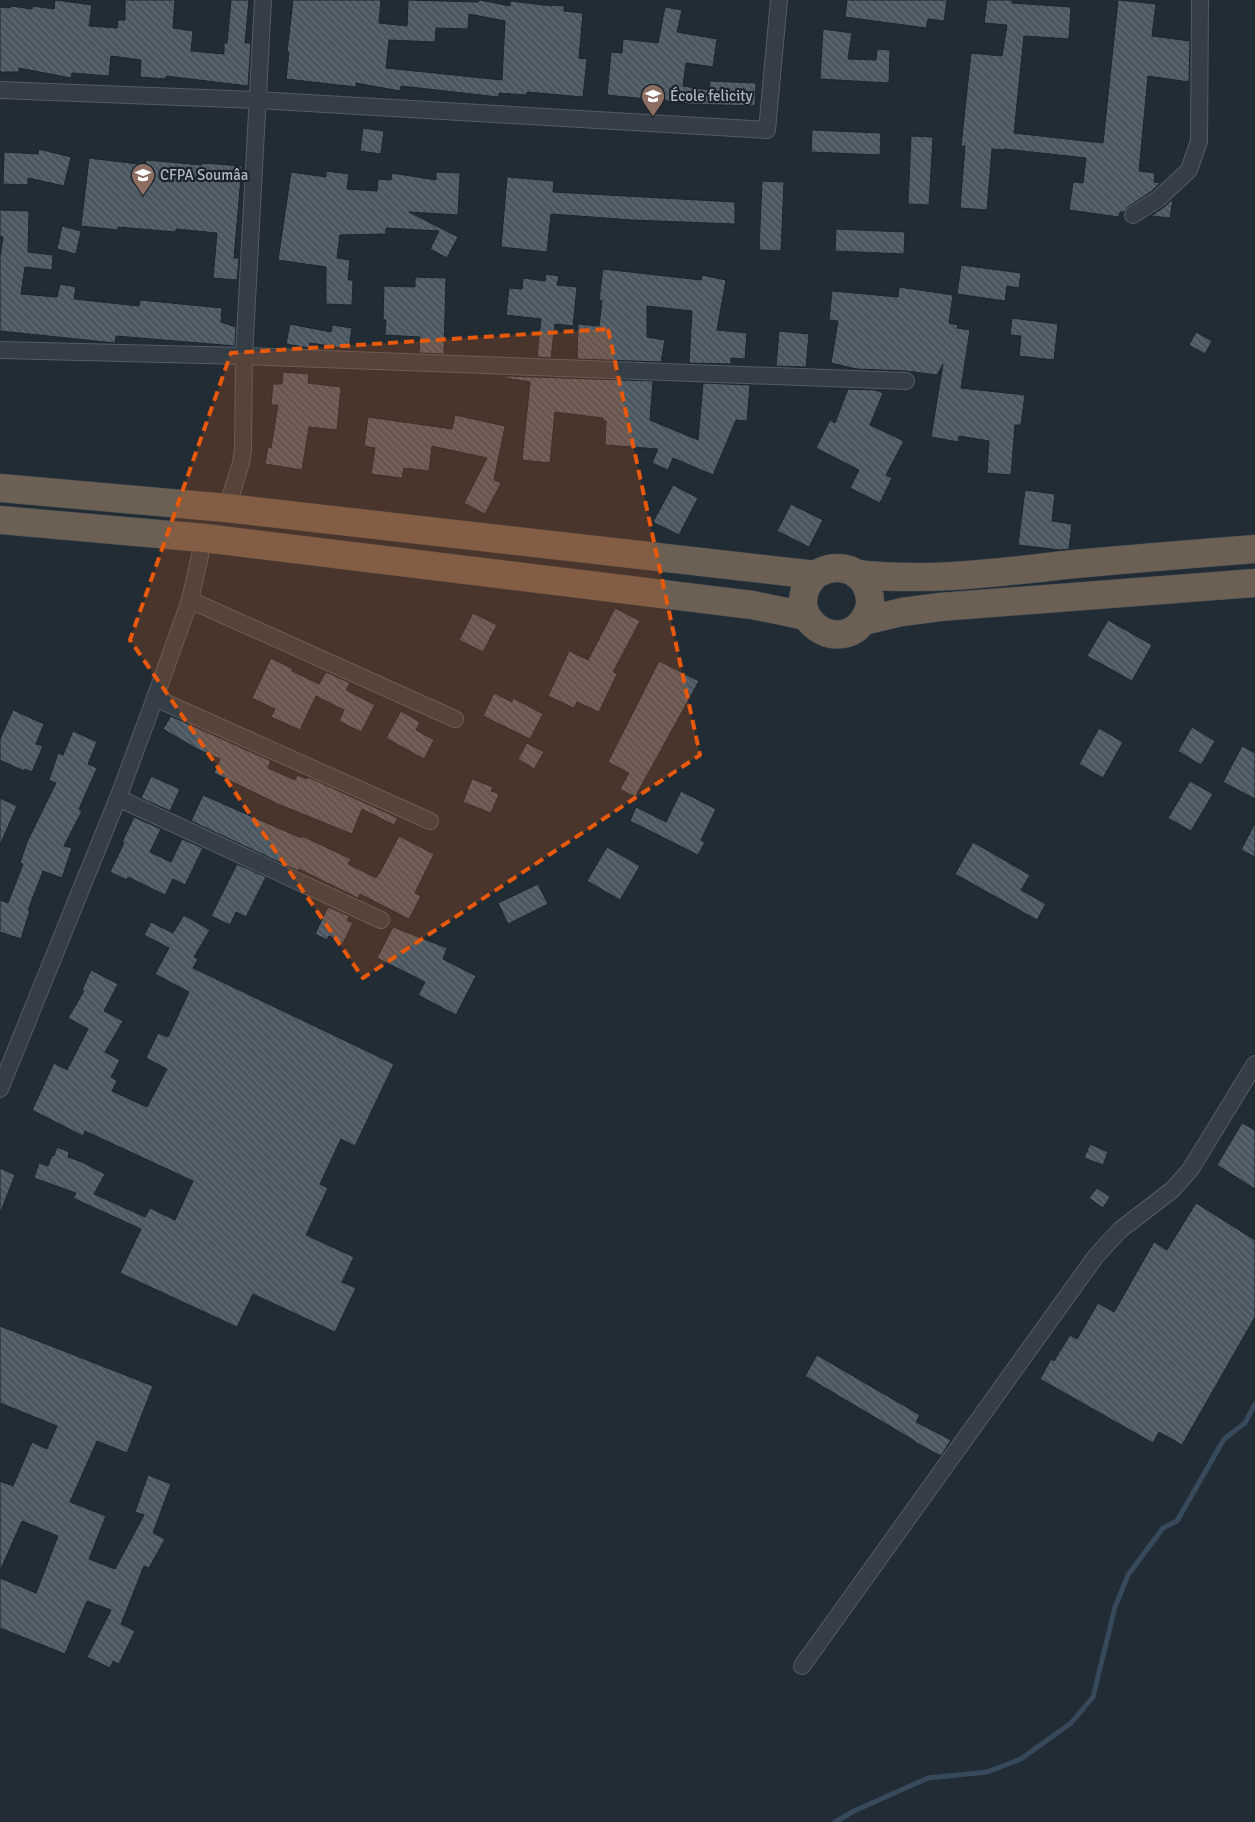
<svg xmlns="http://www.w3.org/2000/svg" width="1255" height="1822" font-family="Signika,sans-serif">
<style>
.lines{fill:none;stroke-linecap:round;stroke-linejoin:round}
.stream{stroke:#374a5b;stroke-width:5}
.building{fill:url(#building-back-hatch);stroke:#1d252d;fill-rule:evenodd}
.street-casing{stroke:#535c64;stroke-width:18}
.highway-casing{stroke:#404951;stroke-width:29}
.street{stroke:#353e46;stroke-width:16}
.highway{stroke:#6c5f53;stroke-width:28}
.marked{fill:#e8590c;fill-opacity:0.2;stroke:#e8590c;stroke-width:4;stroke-dasharray:10 6;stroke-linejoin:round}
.labels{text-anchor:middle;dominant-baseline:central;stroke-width:4.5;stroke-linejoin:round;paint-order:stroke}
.poi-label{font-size:15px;fill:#b0b9c3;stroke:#1b232b;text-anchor:start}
</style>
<defs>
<pattern id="building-back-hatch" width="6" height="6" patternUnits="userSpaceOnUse" patternTransform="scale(1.25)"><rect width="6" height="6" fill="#4a5761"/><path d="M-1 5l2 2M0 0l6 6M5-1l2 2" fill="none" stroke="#626d76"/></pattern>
</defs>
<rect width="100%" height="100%" fill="#222c35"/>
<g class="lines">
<polyline class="stream" points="835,1822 854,1811 928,1778 987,1772 1021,1759 1071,1723 1093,1697 1115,1607 1128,1575 1163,1528 1177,1521 1224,1439 1245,1423 1255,1404"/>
</g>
<g class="building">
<polygon points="55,0 92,5 89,26 117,28 118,20 125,20 125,0 175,0 173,28 193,31 191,51 224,54 224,43 227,43 231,0 249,0 245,43 251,43 248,86 166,76 166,79 140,77 141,60 111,56 109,76 72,73 71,78 19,68 19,72 0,72 0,7 10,8 11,6 32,9 33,6 54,9"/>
<path d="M293 0H381L379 23 407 26 408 0 478 2 480 0 510 6V1L552 6V5L564 6V11L583 13 579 58 587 59 583 97 527 92V95L499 93V97L401 86 400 91 356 83V87L286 79 289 52H287ZM469 14 505 21 502 80 386 68 389 40 435 42 436 28 468 29Z"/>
<polygon points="847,0 947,0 944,21 928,19 926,28 845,17"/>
<polygon points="987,0 1012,0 1012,3 1071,7 1069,39 1024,36 1014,133 1103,143 1118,0 1156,4 1152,36 1190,41 1189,82 1148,76 1139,171 1155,173 1154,182 1160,183 1152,191 1128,207 1124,212 1120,212 1119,217 1069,210 1073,182 1083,183 1086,158 1004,149 1003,150 992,149 987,210 960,208 965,146 961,146 971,53 1002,56 1007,25 984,23"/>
<polygon points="665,7 682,10 677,32 717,39 713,67 686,63 683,86 709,90 710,81 756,83 755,106 689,104 647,98 647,99 607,95 611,52 622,53 623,39 658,43"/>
<polygon points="823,29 852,33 848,59 876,60 877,49 890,50 889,83 820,79"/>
<polygon points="363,128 384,131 381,154 360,151"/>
<polygon points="812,130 881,133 880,155 811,152"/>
<polygon points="911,136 933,137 929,205 908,204"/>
<polygon points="39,149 71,157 64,186 28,178 28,185 3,184 4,152 38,154"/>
<polygon points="89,158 146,165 146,160 202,165 202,163 242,166 234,258 239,258 237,280 213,278 217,233 176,229 176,232 118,227 118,230 81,226"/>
<polygon points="326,171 349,174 347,189 377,191 378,179 391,180 392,173 436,180 436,172 460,173 458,215 409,212 458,237 447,258 430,249 439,231 386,228 386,234 340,235 337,258 350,260 348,280 353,280 352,305 326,304 326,267 278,260 291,172 326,177"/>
<polygon points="507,177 554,181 553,192 735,202 735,224 632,220 551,214 547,252 501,247"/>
<polygon points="762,181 784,182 781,251 759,250"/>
<polygon points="1173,199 1170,218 1151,216 1164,207"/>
<polygon points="0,210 29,211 28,252 53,255 52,270 25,267 21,294 57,297 60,284 76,287 74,299 139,306 140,300 222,308 221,322 236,327 235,346 116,336 115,343 0,331 0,257 3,237 0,236"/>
<polygon points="62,226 81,231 76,254 57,249"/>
<polygon points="836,229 905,232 904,254 835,251"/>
<polygon points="961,265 1021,273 1019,288 1007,286 1005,301 957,294"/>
<polygon points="603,269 701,280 702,275 726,280 717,330 747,333 745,359 731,358 731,364 689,363 692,311 647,306 647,337 665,340 661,362 577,359 578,324 599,326 602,301 599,300"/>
<polygon points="546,274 559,276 557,285 577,287 573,326 555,324 551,358 537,357 541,319 506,315 509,288 522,289 523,278 545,281"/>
<polygon points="415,277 446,278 444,354 419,353 420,337 385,335 386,320 383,320 384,286 415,287"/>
<polygon points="899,287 953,295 949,323 958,325 957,328 970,330 961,388 1025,395 1021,425 1015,425 1011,475 987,473 989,441 959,436 958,442 931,437 943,364 937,375 906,371 857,369 831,363 838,321 829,320 832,291 898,297"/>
<polygon points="1012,318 1058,324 1054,360 1019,356 1021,336 1010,335"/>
<polygon points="290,324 331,332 332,325 352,328 349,349 310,343 309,348 286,344"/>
<polygon points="779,331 809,334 806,367 776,366"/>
<polygon points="1196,332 1212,341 1205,354 1189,345"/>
<polygon points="283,372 309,374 308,383 341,387 337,430 309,427 302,470 265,464 268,447 271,448 278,405 271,405 273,384 282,384"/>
<polygon points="505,376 653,381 650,420 698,440 703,383 750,385 747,421 736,420 713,475 673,458 668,470 652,463 658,449 605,445 606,421 603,421 603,418 555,412 550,463 522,460 530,382 505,378"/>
<polygon points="848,389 875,390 883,393 870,425 904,441 886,475 892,478 880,503 850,488 859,470 816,448 830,420 835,423"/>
<polygon points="455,415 505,426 494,480 501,483 485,514 464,503 487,458 432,446 429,471 404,468 402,478 371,474 375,448 364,446 368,417 452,429"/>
<polygon points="673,485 698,498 679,535 653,522"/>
<polygon points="1025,490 1055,494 1052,521 1072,524 1069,549 1060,550 1018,545"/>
<polygon points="791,504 823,520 809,547 777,531"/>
<polygon points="615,608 640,621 613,672 617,674 599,712 577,702 574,708 548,696 569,651 588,660"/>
<polygon points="473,613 497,625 483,652 459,640"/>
<polygon points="1108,620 1152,645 1132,681 1087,656"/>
<polygon points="271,658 293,669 292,671 319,684 326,672 350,683 346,690 375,705 361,732 339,721 344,710 316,696 300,730 271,717 275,709 252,698"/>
<polygon points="659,661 699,681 635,797 620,789 629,773 608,762"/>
<polygon points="494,693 512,702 513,698 543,714 530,739 483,716"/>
<polygon points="13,710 44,724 36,744 43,746 32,772 25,769 24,771 0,760 0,739"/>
<polygon points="401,711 420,722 416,730 434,740 424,759 386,738"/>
<polygon points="171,716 271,761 268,768 295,780 297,775 307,779 308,777 398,818 394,825 362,809 352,834 278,804 214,773 220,759 199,750 163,729"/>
<polygon points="1192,727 1215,741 1201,765 1178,751"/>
<polygon points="1099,728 1123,742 1103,778 1079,764"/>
<polygon points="73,731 97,742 88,764 97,768 79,809 82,811 64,846 72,848 62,878 43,871 28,910 30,910 21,939 0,932 0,900 8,903 23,864 20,863 27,842 56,783 49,780 58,753 63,755"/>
<polygon points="527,743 544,752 534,769 518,759"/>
<polygon points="1242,746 1255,753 1255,799 1223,782"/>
<polygon points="151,776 180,789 170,811 141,798"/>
<polygon points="472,779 493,787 491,791 499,794 491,813 463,802"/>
<polygon points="1190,781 1213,794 1191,831 1168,818"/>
<polygon points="681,791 716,809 701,840 705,842 698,855 630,821 636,807 666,822"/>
<polygon points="203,795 301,838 302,836 351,859 348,864 376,878 378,874 379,874 399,836 434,854 415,893 421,896 409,919 360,894 358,898 299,869 298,871 191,821"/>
<polygon points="0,798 17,806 0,845"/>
<polygon points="134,817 161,829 150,852 171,862 182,839 203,848 185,885 173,879 165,895 128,877 127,880 110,872 124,843 122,842"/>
<polygon points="1255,823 1255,857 1241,850"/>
<polygon points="973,842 1030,875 1021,890 1046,904 1037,920 955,874"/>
<polygon points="607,847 640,866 620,900 587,881"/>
<polygon points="237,864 266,877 246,917 236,912 230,925 211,916"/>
<polygon points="538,884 548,904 508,924 498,903"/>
<polygon points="328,907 349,916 347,920 353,923 343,943 329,936 327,940 315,934"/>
<polygon points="184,915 210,930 194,957 198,959 193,968 394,1064 355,1146 341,1139 320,1184 328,1188 306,1235 354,1257 342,1282 356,1288 335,1332 253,1294 237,1327 120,1273 141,1229 73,1198 76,1193 34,1178 39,1163 48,1166 52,1155 54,1156 57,1147 69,1152 68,1157 82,1162 105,1174 94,1194 145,1217 150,1208 175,1220 193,1181 85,1131 83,1136 32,1110 54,1063 67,1070 88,1029 68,1018 84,991 82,990 91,970 118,984 104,1011 123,1021 105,1052 120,1060 111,1077 117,1081 112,1091 147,1107 167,1069 146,1058 158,1033 168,1037 189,992 155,974 169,948 144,935 151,922 173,933"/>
<polygon points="393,927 447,948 443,959 476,976 456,1015 418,995 425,982 377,958"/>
<polygon points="1242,1123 1255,1130 1255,1189 1217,1165"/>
<polygon points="1090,1144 1108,1152 1103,1165 1084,1158"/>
<polygon points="0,1168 15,1175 1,1211 0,1211"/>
<polygon points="1097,1188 1110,1197 1103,1208 1089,1198"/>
<polygon points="1196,1203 1255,1240 1255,1317 1182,1445 1159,1432 1153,1443 1040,1379 1051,1359 1054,1361 1070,1335 1077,1339 1098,1303 1114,1312 1154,1242 1167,1250"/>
<polygon points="0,1326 153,1386 127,1453 97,1441 70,1502 106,1516 89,1559 115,1569 144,1515 135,1512 148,1475 171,1484 153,1533 165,1539 149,1568 144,1566 121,1624 135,1631 119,1664 113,1661 110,1668 87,1657 111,1610 87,1601 65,1654 0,1628 0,1578 36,1593 58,1536 22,1521 0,1571 0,1481 13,1486 32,1442 47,1449 57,1426 0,1403"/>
<polygon points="817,1355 920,1415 916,1422 951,1440 941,1456 915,1442 915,1441 805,1376"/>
</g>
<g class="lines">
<g class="street-casing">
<g id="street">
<polyline points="0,90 257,100 767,130 779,0"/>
<polyline points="1133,215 1158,199 1189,170 1199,141 1200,0"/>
<polyline points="0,350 244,356 263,0"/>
<polyline points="227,508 241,463 243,449 244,356 906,381"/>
<polyline points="190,600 455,719"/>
<polyline points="155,698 430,821"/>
<polyline points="118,798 381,920"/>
<polyline points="0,1089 118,798 155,698 190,600 204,538"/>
<polyline points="802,1666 1096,1256 1120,1230 1172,1190 1190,1170 1255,1064"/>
</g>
</g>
<g class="highway-casing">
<g id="highway">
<path d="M0 488 227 508 815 575C834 563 860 566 868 590 871 599 871 608 866 616 843 660 776 617 815 575"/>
<polyline points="0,520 204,538 752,605 806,616"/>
<path d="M856 574C926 582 995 573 1065 565 1128 559 1192 554 1255 549"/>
<polyline points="864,621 902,612 940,607 1255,583"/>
</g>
</g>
<use href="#street" class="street"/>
<use href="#highway" class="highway"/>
</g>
<path class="marked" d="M608 329 700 755 363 978 130 640 231 353Z"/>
<defs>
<g id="school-pin" transform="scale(1.25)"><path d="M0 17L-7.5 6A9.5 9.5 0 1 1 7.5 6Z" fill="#8d6e63" stroke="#1b232b"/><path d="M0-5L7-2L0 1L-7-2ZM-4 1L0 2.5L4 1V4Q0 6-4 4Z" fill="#fff"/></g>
<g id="university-pin" transform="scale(1.25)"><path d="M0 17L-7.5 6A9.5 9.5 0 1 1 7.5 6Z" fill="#8d6e63" stroke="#1b232b"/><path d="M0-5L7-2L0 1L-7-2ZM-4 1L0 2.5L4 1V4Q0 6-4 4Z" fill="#fff"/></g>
</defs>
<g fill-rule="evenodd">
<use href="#school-pin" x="653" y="96"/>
<use href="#university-pin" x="143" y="175"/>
</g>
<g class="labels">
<g class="poi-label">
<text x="670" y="96">École felicity</text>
<text x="160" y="175">CFPA Soumâa</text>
</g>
</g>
</svg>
